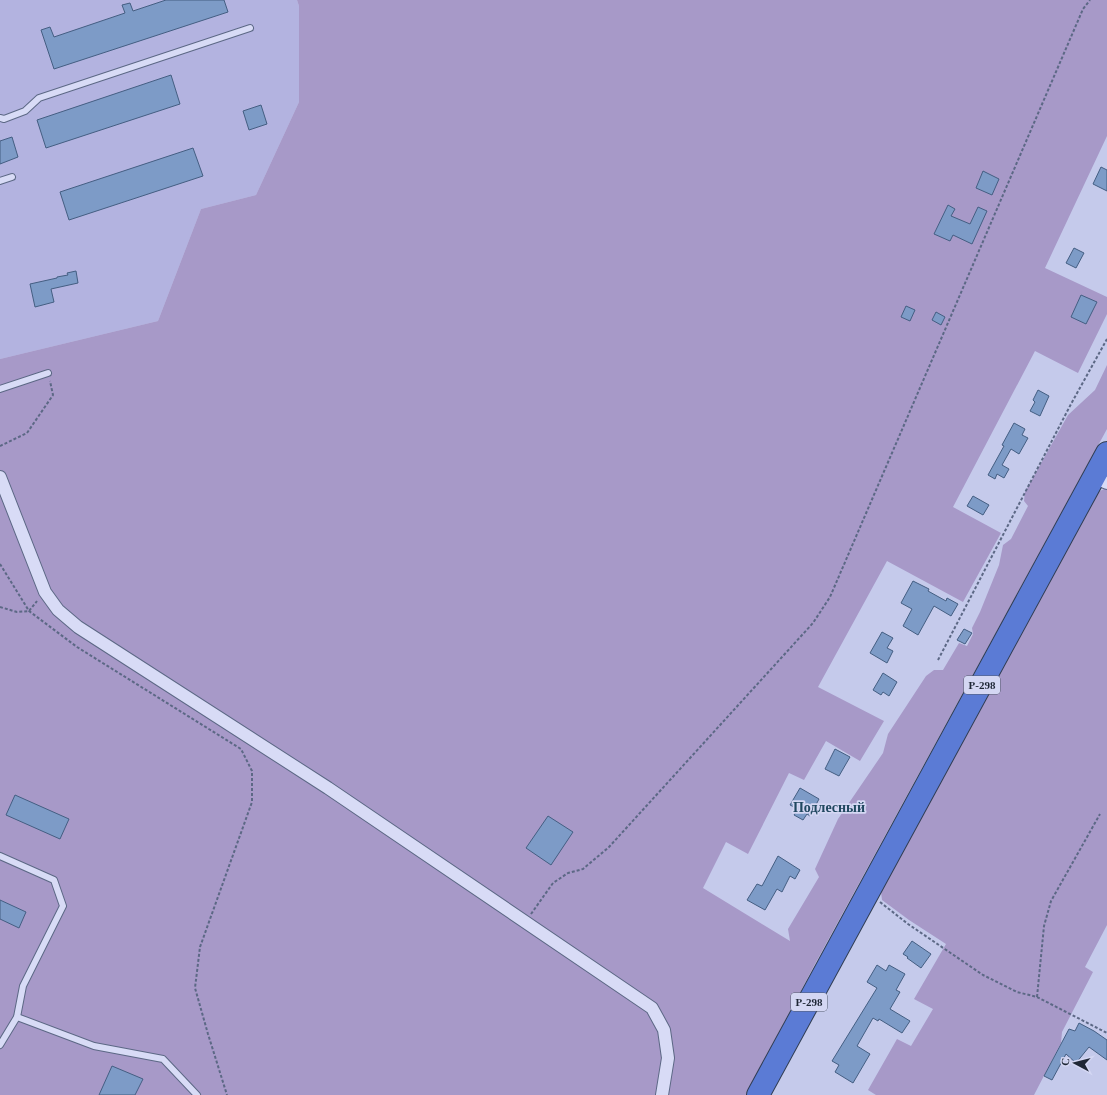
<svg xmlns="http://www.w3.org/2000/svg" width="1107" height="1095" font-family="Georgia,serif">
<style>
.farmland{fill:#b3b3e0}
.green{fill:#a799c8}
.building{fill:#7d9bc7;stroke:#445e82}
.lines{fill:none;stroke-linecap:round;stroke-linejoin:round}
.lane-casing{stroke:#5c6885;stroke-width:8}
.street-casing{stroke:#5c6885;stroke-width:14}
.highway-casing{stroke:#303d53;stroke-width:24}
.path{stroke:#5c6885;stroke-width:2;stroke-dasharray:3 2;stroke-linecap:butt}
.lane{stroke:#d8dbf6;stroke-width:6}
.street{stroke:#d8dbf6;stroke-width:12}
.highway{stroke:#5b7bd5;stroke-width:22}
.labels{text-anchor:middle;dominant-baseline:central;stroke-width:3.5;stroke-linejoin:round;paint-order:stroke}
.shield{fill:#d4d7f3;stroke:#555c6f;stroke-width:1}
.shield-label{font-size:11px;font-weight:bold;fill:#1f2736}
.quarter-label{font-size:14px;font-weight:bold;fill:#214860;stroke:#d4d7f3}
</style>
<rect width="100%" height="100%" fill="#c5caeb"/>
<polygon class="farmland" points="0,0 297,0 299,6 299,102 256,195 201,209 158,321 0,359"/>
<g class="green">
<polygon points="297,0 1107,0 1107,136 1045,268 1107,297 1107,314 1078,373 1035,351 953,507 1001,533 963,602 887,561 818,687 884,721 860,761 826,741 804,780 789,773 748,854 726,842 703,888 790,941 788,929 819,877 815,869 838,819 883,753 888,734 926,676 934,670 943,670 959,643 967,646 973,634 972,628 980,612 999,565 1003,545 1011,539 1028,506 1024,501 1025,492 1068,415 1095,390 1107,365 1107,429 815,964 746,1095 0,1095 0,359 158,321 201,209 256,195 299,102 299,6"/>
<polygon points="1104,489 1107,489 1107,925 1085,967 1093,972 1062,1032 1061,1043 1034,1095 876,1095 868,1090 897,1039 911,1046 933,1009 914,999 946,944 909,920 882,900 881,892 1094,497 1098,492"/>
</g>
<g class="building">
<polygon points="166,0 224,0 228,12 54,69 41,30 50,27 54,37 125,13 122,5 130,3 133,11"/>
<polygon points="171,75 180,104 46,148 37,120"/>
<polygon points="261,105 267,124 249,130 243,111"/>
<polygon points="12,137 18,157 0,164 0,141"/>
<polygon points="193,148 203,176 69,220 60,192"/>
<polygon points="1101,167 1107,170 1107,191 1093,184"/>
<polygon points="983,171 999,179 992,195 976,188"/>
<polygon points="948,205 955,209 951,216 970,224 978,207 987,211 972,244 953,235 950,241 934,234"/>
<polygon points="1074,248 1084,253 1076,268 1066,263"/>
<polygon points="76,271 78,283 51,289 54,302 35,307 30,284 57,278 57,277 68,275 67,273"/>
<polygon points="1081,295 1097,302 1086,324 1071,317"/>
<polygon points="906,306 915,310 910,321 901,317"/>
<polygon points="936,312 945,317 941,325 932,320"/>
<polygon points="1038,390 1049,396 1040,416 1030,411 1035,402 1033,400"/>
<polygon points="1014,423 1025,429 1022,435 1028,438 1019,454 1011,449 1002,465 1009,469 1004,478 997,474 995,479 988,475 1004,446 1002,445"/>
<polygon points="973,496 989,505 983,515 967,506"/>
<polygon points="913,581 929,589 928,591 946,601 947,598 958,604 951,616 934,606 918,635 903,626 912,609 901,603"/>
<polygon points="964,629 972,633 965,644 957,640"/>
<polygon points="882,632 893,638 887,648 893,651 887,663 870,653"/>
<polygon points="883,673 897,682 889,696 883,692 881,695 873,690"/>
<polygon points="835,749 850,757 839,776 825,769"/>
<polygon points="800,788 819,799 810,816 807,814 803,820 794,815 798,809 790,805"/>
<polygon points="15,795 69,819 60,839 6,815"/>
<polygon points="548,816 573,832 551,865 526,848"/>
<polygon points="778,856 800,870 795,879 790,876 782,892 777,889 765,910 747,900 757,884 762,886"/>
<polygon points="0,900 26,912 19,928 0,919"/>
<polygon points="912,941 931,954 921,968 907,958 908,957 903,954"/>
<polygon points="877,965 886,971 889,965 905,974 896,990 900,992 890,1009 910,1021 902,1033 879,1019 878,1021 873,1018 857,1046 870,1054 853,1083 835,1072 839,1065 832,1061 877,988 867,982"/>
<polygon points="1079,1023 1094,1031 1107,1040 1107,1060 1089,1047 1076,1063 1066,1054 1052,1080 1044,1076 1069,1029 1075,1031"/>
<polygon points="112,1066 143,1079 135,1095 99,1095"/>
</g>
<g class="lines">
<g class="lane-casing">
<g id="lane">
<polyline points="0,118 4,119 25,111 39,98 250,28"/>
<polyline points="0,181 12,177"/>
<polyline points="0,389 48,373"/>
<polyline points="0,856 54,880 63,906 23,986 17,1017 0,1045"/>
<polyline points="17,1017 94,1046 163,1059 197,1095"/>
</g>
</g>
<g class="street-casing">
<g id="street">
<polyline points="0,477 45,592 58,610 78,627 328,788 652,1008 664,1030 668,1058 662,1095"/>
<polyline points="1094,478 1107,483"/>
</g>
</g>
<g class="highway-casing">
<polyline id="highway" points="758,1095 1107,453"/>
</g>
<g class="path">
<polyline points="0,446 27,433 53,395 50,381"/>
<polyline points="0,564 29,611 77,647 241,749 252,771 252,802 200,947 195,988 208,1034 227,1095"/>
<polyline points="0,607 17,612 29,611 37,601"/>
<polyline points="938,660 1071,404 1107,339"/>
<polyline points="880,902 908,924 983,975 1017,992 1037,997 1107,1033"/>
<polyline points="531,914 553,883 568,873 583,869 609,847 813,623 830,597 1083,9 1090,0"/>
<polyline points="1037,997 1044,926 1051,901 1100,814"/>
</g>
<use href="#lane" class="lane"/>
<use href="#street" class="street"/>
<use href="#highway" class="highway"/>
</g>
<g class="labels">
<g class="shield">
<rect x="964" y="676" width="36" height="18" rx="3"/>
<rect x="791" y="993" width="36" height="18" rx="3"/>
</g>
<g class="shield-label">
<text x="982" y="685">Р-298</text>
<text x="809" y="1002">Р-298</text>
</g>
<g class="quarter-label">
<text x="829" y="807">Подлесный</text>
</g>
</g>
<g transform="translate(1075 1063) rotate(277)" stroke="#d4d7f3" stroke-width="3" paint-order="stroke">
<path d="M0-3L7 15L0 10L-7 15Z" fill="#1f2736"/>
<text y="-6" font-size="11" font-weight="bold" text-anchor="middle" fill="#1f2736">С</text>
</g>
</svg>
